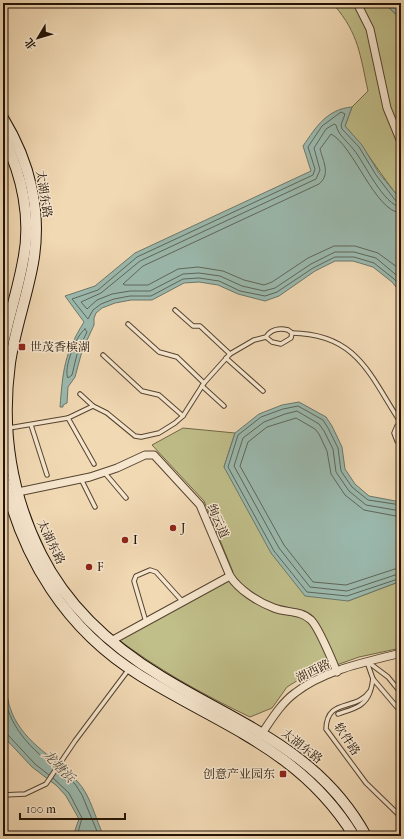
<svg xmlns="http://www.w3.org/2000/svg" width="404" height="839" font-family="'IM FELL French Canon','Noto Serif SC',serif">
<style>
.green{fill:#c0be89;stroke:#716847}
.water{fill:#9bbaaf;stroke:#6b776b}
.lines{fill:none;stroke-linecap:round;stroke-linejoin:round}
.shore{stroke:#5e665a;stroke-width:1}
.service-casing{stroke:#564431;stroke-width:5.5}
.minor-casing{stroke:#564431;stroke-width:9}
.secondary-casing{stroke:#221305;stroke-width:12}
.service{stroke:#f6e6ce;stroke-width:3.5}
.minor{stroke:#f6e6ce;stroke-width:7}
.secondary{stroke:#f6e6ce;stroke-width:10}
.poi-dot{fill:#8f2418;stroke:#f6e6ce;stroke-width:1.5}
.labels{text-anchor:middle;dominant-baseline:central;stroke-width:3;stroke-linejoin:round;paint-order:stroke}
.street-label{font-size:12px;fill:#221305;stroke:#f6e6ce}
.poi-label{font-size:12px;fill:#221305;stroke:#f6e6ce;text-anchor:start}
.water-label{font-size:13px;font-style:italic;fill:#4c4d40;stroke:#f6e6ce}
</style>
<rect width="100%" height="100%" fill="#f1d9b4"/>
<filter id="stains"><feTurbulence type="fractalNoise" baseFrequency=".005" numOctaves="4"/><feColorMatrix values="0 0 0 0 .2 0 0 0 0 .09 0 0 0 0 .02 0 0 0 .5 -.17"/></filter>
<radialGradient id="worn" r=".72"><stop offset=".6" stop-color="#630" stop-opacity="0"/><stop offset="1" stop-color="#630" stop-opacity=".3"/></radialGradient>
<g class="green">
<path d="M335 3H384L401 19V200C381 176 366 149 345 126L352 107 368 91C360 55 359 34 334 5Z"/>
<path d="M183 428 235 433 224 467 348 601 401 581V648L359 657 303 677 287 687 272 708 250 717C202 694 157 669 115 637L233 572 204 501 152 445Z"/>
</g>
<g class="water">
<polygon points="384,3 401,3 401,19"/>
<path d="M352 107 345 126 362 145 379 173 401 200V293L392 282 373 267 353 261H335L315 271 279 296 265 301 238 294 218 285 199 282 184 283 152 300H131L115 303 102 308 96 313 94 318V325L82 351 75 377 68 387 67 403 63 405V407H60C63 370 64 354 84 322L65 296 95 286 135 253 311 171 303 146C316 127 327 109 352 107Z"/>
<polygon points="299,402 326,417 332,426 342,447 345,469 355,484 369,496 401,502 401,581 348,601 305,596 271,553 224,467 235,433 259,414 282,405"/>
<path d="M3 647C8 668 3 693 12 713 25 744 56 758 77 781 91 795 95 819 104 836H73L79 819 66 796 57 786 32 767 3 736Z"/>
</g>
<g class="lines">
<g class="shore">
<polyline points="401,202 396,201 376,175 359,147 342,129 341,125 345,114 341,112 322,126 308,147 315,169 313,175 137,257 98,290 72,299 88,319 93,310 101,304 114,299 130,296 151,296 183,279 199,278 219,281 240,291 265,296 277,292 313,268 335,257 354,257 374,263 394,279 401,286"/>
<path d="M401 207C384 206 364 162 354 150 348 142 338 135 336 125L334 124 326 129 314 148 320 170 316 179 140 261 101 293 81 302 87 309 97 300 112 294 130 291H150L183 274 199 273 220 276 242 286 264 291 275 288 311 264 335 252H354L376 258 401 279"/>
<path d="M401 213C375 212 354 146 331 134L320 149C323 161 331 174 319 184L143 266 123 284 125 285H148L178 269 198 267 223 271 244 280 264 285 272 282 308 258 334 246H355L378 253 401 270"/>
<path d="M85 329 87 332 78 350 72 375 68 378C63 369 76 335 85 329Z"/>
<polyline points="401,505 368,500 352,487 341,471 338,448 328,428 323,420 298,406 283,409 261,417 238,435 228,467 274,551 307,592 347,596 401,578"/>
<polyline points="401,511 366,505 349,491 336,472 333,449 324,431 319,424 297,411 285,414 264,422 243,438 234,466 279,548 310,587 347,591 401,573"/>
<polyline points="401,517 364,510 345,495 331,474 327,451 319,434 315,429 296,418 267,427 248,442 240,466 284,545 313,582 346,585 401,567"/>
<path d="M3 684C5 722 26 744 54 767"/>
<polyline points="3,733 8,735 35,764 49,775"/>
<polyline points="58,771 75,784 82,795 99,836"/>
<polyline points="53,778 69,793 82,818 77,836"/>
</g>
<g class="service-casing">
<g id="service">
<polyline points="175,310 193,326 200,326 230,354"/>
<polyline points="128,324 159,352 177,357 204,383"/>
<path d="M292 333C358 334 370 376 401 423"/>
<polyline points="103,355 142,391 159,395 183,416"/>
<polyline points="226,358 263,391"/>
<polyline points="202,386 224,406"/>
<polyline points="80,394 93,406"/>
<polyline points="68,418 94,464"/>
<polyline points="401,423 397,426 394,433 397,441 401,445"/>
<polyline points="31,425 47,475"/>
<path d="M9 428 68 418 93 406 107 413 135 436 141 437 159 433 175 423 183 416 204 383 230 354 254 340 266 337C271 329 280 328 288 330L292 333 291 338 281 344 272 342 266 337"/>
<polyline points="104,472 126,498"/>
<polyline points="81,479 95,507"/>
<polyline points="146,622 134,581 136,576 150,570 156,572 183,602"/>
<polyline points="367,662 373,679 401,712"/>
<polyline points="368,662 388,677 401,693"/>
<path d="M373 679C372 683 372 688 370 691 356 712 327 697 326 729L366 783 401 817"/>
<path d="M338 714C352 709 365 707 370 692"/>
<polyline points="3,795 25,794 46,784 75,741 129,669"/>
</g>
</g>
<g class="minor-casing">
<g id="minor">
<polyline points="357,3 370,29 387,108 401,142"/>
<path d="M18 492 90 477 117 468 145 455H154L200 505 230 576C239 590 258 602 274 608 286 613 301 610 311 620 319 628 332 660 337 672"/>
<polyline points="111,641 230,576"/>
<path d="M260 736C270 722 280 704 295 693 324 670 366 662 401 653"/>
</g>
</g>
<g class="secondary-casing">
<g id="secondary">
<path d="M3 118C30 162 42 212 33 263 27 297 15 329 10 363 1 429 11 494 41 554 67 606 112 647 162 677 239 724 320 751 366 836"/>
<path d="M3 137C22 174 32 219 23 261 18 289 9 316 3 344"/>
<path d="M3 474C22 558 66 630 141 676 222 726 301 750 354 836"/>
</g>
</g>
<use href="#service" class="service"/>
<use href="#minor" class="minor"/>
<use href="#secondary" class="secondary"/>
</g>
<g class="poi-dot">
<rect x="18" y="343" width="8" height="8" rx="2"/>
<circle cx="173" cy="528" r="4"/>
<circle cx="125" cy="540" r="4"/>
<circle cx="89" cy="567" r="4"/>
<rect x="279" y="770" width="8" height="8" rx="2"/>
</g>
<g class="labels">
<g class="street-label">
<text transform="translate(44 194) rotate(81)">太湖东路</text>
<text transform="translate(218 521) rotate(67)">绚云道</text>
<text transform="translate(51 542) rotate(64)">太湖东路</text>
<text transform="translate(313 671) rotate(-26)">湖西路</text>
<text transform="translate(347 739) rotate(57)">软件路</text>
<text transform="translate(302 746) rotate(38)">太湖东路</text>
</g>
<g class="poi-label">
<text x="30" y="347">世茂香槟湖</text>
<text x="181" y="528">J</text>
<text x="133" y="540">I</text>
<text x="97" y="567">F</text>
<text x="275" y="774" text-anchor="end">创意产业园东</text>
</g>
<g class="water-label">
<text transform="translate(59 766) rotate(46)">龙塘浜</text>
</g>
</g>
<rect width="404" height="839" fill="none" stroke="#f1d9b4" stroke-width="16"/>
<rect x="4" y="4" width="396" height="831" fill="none" stroke="#221305" stroke-width="2"/>
<rect x="8" y="8" width="388" height="823" fill="none" stroke="#221305"/>
<g transform="translate(38 38) rotate(232)" stroke="#f6e6ce" stroke-width="3" paint-order="stroke">
<path d="M0-3L7 15L0 10L-7 15Z" fill="#221305"/>
<text y="-6" font-size="11" font-weight="bold" text-anchor="middle" fill="#221305">北</text>
</g>
<path d="M20 813v6h105v-6" fill="none" stroke="#221305" stroke-width="2"/>
<text x="26" y="813" font-size="12" fill="#221305" stroke="#f6e6ce" stroke-width="3" paint-order="stroke">100 m</text>
<rect width="100%" height="100%" filter="url(#stains)"/>
<rect width="100%" height="100%" fill="url(#worn)"/>
</svg>
